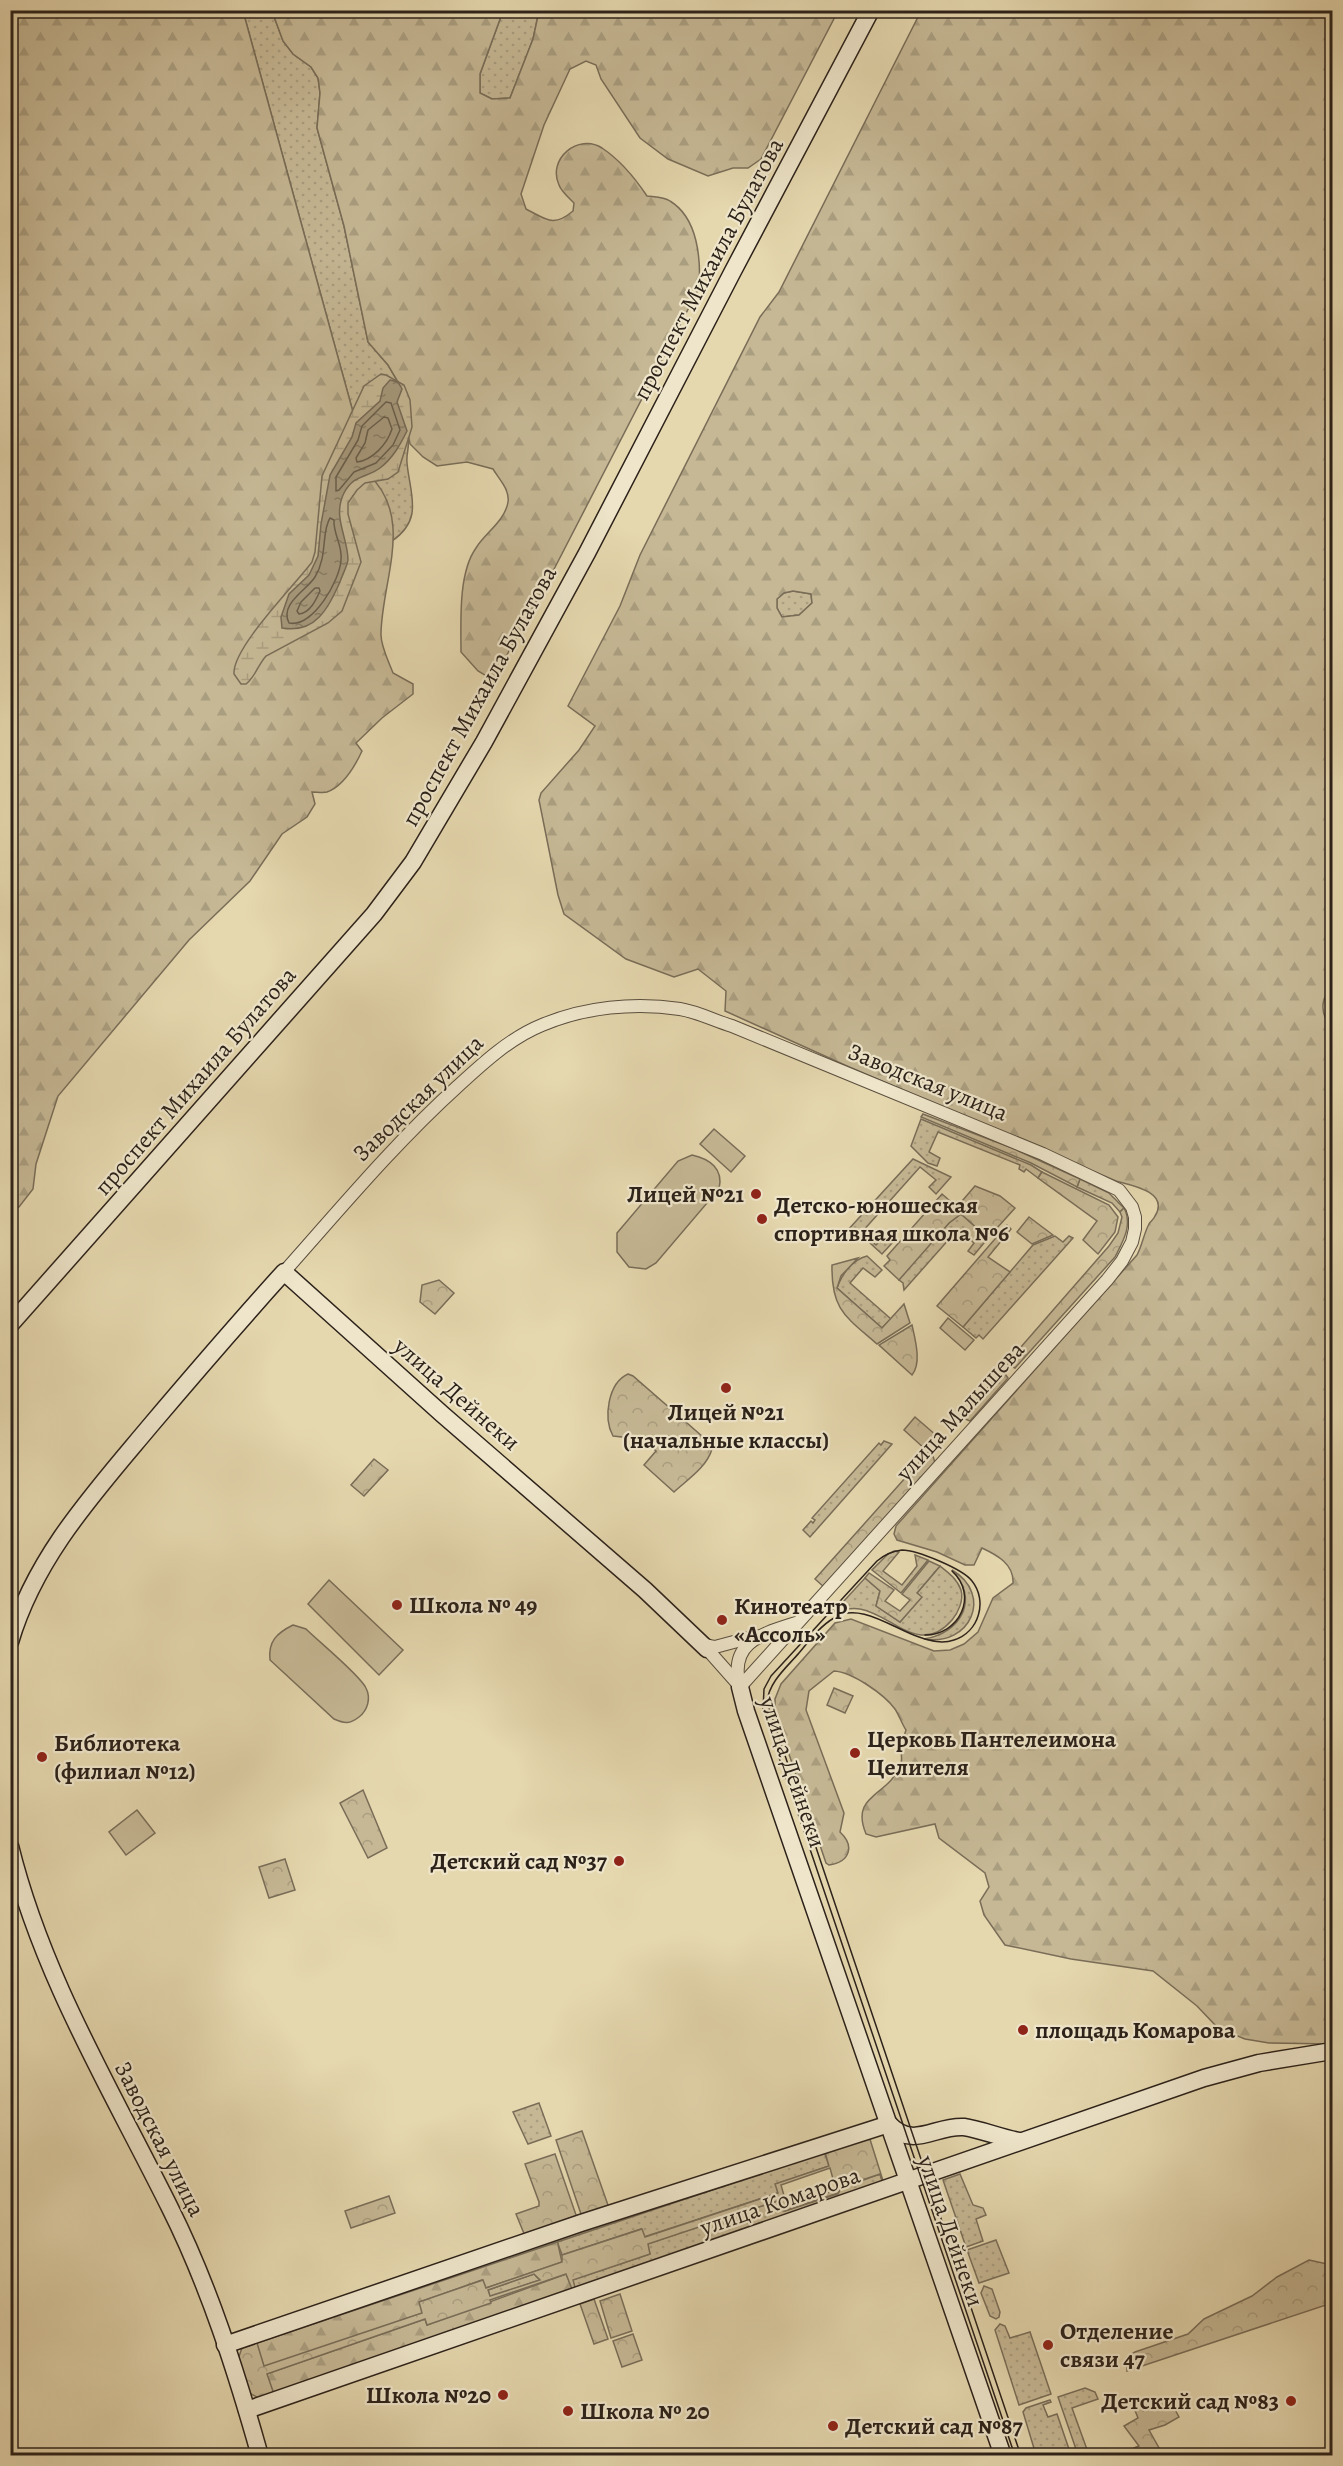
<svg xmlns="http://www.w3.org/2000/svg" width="1343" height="2466" font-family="Alegreya,serif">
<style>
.grass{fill:url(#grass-dots);stroke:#796d58;stroke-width:1.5}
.forest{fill:url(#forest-firs);stroke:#796d58;stroke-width:1.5;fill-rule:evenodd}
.wetland{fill:url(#wetland-marsh);stroke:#796d58;stroke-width:1.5}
.park{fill:url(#park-crowns);stroke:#796d58;stroke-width:1.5;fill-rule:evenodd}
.pitch{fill:#c6b895;stroke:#796d58;stroke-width:1.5}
.water{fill:url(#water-ripples);stroke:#756955;stroke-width:1.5}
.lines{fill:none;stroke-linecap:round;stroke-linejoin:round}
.shore{stroke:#695e4b;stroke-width:1.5}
.street-casing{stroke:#5a4f3f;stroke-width:14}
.secondary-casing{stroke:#2c221a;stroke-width:19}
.street{stroke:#eee5ca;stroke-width:12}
.secondary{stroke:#eee5ca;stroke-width:16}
.tram{stroke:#2c221a;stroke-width:1.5}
.poi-dot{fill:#8f2418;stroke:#eee5ca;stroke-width:2}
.labels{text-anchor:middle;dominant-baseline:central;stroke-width:4.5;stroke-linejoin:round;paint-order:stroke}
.street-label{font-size:24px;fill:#2c221a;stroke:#eee5ca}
.poi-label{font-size:24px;font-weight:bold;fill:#2c221a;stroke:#eee5ca;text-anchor:start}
</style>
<defs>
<pattern id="grass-dots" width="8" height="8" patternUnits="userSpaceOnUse" patternTransform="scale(1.5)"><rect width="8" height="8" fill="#c6b895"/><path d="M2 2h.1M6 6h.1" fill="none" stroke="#aa9e80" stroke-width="1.8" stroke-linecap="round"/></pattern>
<pattern id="forest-firs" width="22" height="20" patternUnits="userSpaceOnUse" patternTransform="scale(1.5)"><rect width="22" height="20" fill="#c6b895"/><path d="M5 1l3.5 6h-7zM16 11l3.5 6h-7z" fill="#aa9e80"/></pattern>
<pattern id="wetland-marsh" width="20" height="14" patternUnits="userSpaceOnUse" patternTransform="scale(1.5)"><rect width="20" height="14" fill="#c6b895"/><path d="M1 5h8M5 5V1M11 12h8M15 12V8" fill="none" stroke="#aa9e80"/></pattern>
<pattern id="park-crowns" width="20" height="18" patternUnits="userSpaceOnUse" patternTransform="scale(1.5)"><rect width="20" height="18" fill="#c6b895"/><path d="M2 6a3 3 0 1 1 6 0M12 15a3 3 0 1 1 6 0" fill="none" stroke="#aa9e80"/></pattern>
<pattern id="water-ripples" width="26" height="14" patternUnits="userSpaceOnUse" patternTransform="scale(1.5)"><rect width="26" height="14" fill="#a6997c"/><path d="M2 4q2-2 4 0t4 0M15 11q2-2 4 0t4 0" fill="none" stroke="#877c65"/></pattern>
</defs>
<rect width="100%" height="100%" fill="#e5d7ae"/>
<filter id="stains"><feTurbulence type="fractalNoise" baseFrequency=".00333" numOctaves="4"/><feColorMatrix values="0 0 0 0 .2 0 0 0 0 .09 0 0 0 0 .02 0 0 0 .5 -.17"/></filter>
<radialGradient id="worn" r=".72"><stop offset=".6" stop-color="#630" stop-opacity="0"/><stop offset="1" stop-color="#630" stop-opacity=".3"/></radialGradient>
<g class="grass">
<polygon points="243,11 272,11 283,41 293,54 311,67 318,78 320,93 317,128 344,226 368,342 388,365 398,382 356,423"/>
<polygon points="503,11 539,11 533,39 510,98 492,99 480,93 480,74"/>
<path d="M407 431C411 447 406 450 407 463 410 495 424 519 392 541 391 514 388 493 368 474Z"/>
<polygon points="793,591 811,594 812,603 799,615 782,617 777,608 777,599 784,593"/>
<polygon points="921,1119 1031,1165 1042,1172 1038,1178 1026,1169 1024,1172 1019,1169 1020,1165 938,1132 929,1152 940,1158 937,1166 928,1163 911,1146"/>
<polygon points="913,1159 951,1177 936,1194 929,1187 936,1180 920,1167 862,1232 876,1245 884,1237 892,1243 882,1254 860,1234 855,1238 847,1231"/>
<polygon points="1080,1179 1109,1193 1124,1208 1120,1212 1112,1203 1077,1187"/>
<polygon points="961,1214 988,1238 974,1255 968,1251 974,1243 958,1229 904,1290 903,1283 899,1280 904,1272 949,1223"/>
<polygon points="1055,1236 1063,1242 1069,1236 1073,1238 983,1339 979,1335 976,1338 963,1327 1033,1245"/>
<path d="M867 1256 882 1270 875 1277 863 1268 850 1283 891 1319 882 1328 837 1288C842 1274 852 1260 867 1256Z"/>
<polygon points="1003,1371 1008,1378 970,1421 961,1417"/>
<polygon points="884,1441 892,1444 810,1537 803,1530 811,1521 813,1523 815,1520 812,1518 879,1443 881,1445"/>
<path d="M940 1566C949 1573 957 1579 961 1590 964 1600 958 1613 952 1620 920 1657 893 1615 860 1609 851 1607 841 1610 833 1613L865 1578 880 1591 876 1606 900 1622 921 1597 917 1593Z"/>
<path d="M952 1570C994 1595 970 1647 924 1639 961 1633 980 1599 952 1570Z"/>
<polygon points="539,2103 551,2136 528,2144 513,2112"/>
<polygon points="824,2151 829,2166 776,2184 778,2193 644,2237 641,2229 562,2255 557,2241"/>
<polygon points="880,2174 884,2187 576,2291 572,2280 650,2254 647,2244 780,2200 785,2211 838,2194 841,2188"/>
<polygon points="960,2174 973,2205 983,2208 986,2215 976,2219 983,2241 966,2247 943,2180"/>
<polygon points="996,2240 1009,2273 979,2283 967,2250"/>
<polygon points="534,2274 540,2280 490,2297 488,2290"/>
<polygon points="984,2286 992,2289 1000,2312 999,2317 996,2319 990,2316 981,2293"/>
<polygon points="1000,2324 1005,2326 1010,2338 1030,2332 1051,2394 1019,2405 995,2330"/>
<polygon points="1085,2388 1095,2392 1098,2399 1072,2408 1089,2455 1078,2455 1058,2397"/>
<polygon points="1050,2400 1051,2402 1043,2405 1048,2417 1057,2414 1071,2455 1036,2455 1023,2412 1026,2408"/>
</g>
<g class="forest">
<path d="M10 11H243L356 423C351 443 336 457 330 476 321 504 325 552 310 574 296 595 278 594 282 628 315 635 327 610 339 584 341 578 347 570 348 563 350 549 341 539 339 526 336 505 347 480 368 474 415 517 382 580 381 633 380 645 389 662 393 673L413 684V694L382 718 356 743 362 751C355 766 344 786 327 792 323 793 317 792 312 792L315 804 307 817 282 834 250 881 189 940 58 1096 36 1164 33 1189 19 1207 11 1211Z"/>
<path d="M272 11H503L480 74V93L492 99 510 98 533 39 539 11H838L761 159 748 168H733L708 176 668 159 640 138 601 79 596 65 586 61 570 69 544 125 521 194 526 209C546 219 553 228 573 211L574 203C569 198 561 191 559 185 547 159 578 133 602 148 620 160 635 178 647 196 654 197 664 197 670 201 698 218 701 259 699 288L550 577 493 680 478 671 461 652C461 622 458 573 476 548 485 533 505 521 508 502 510 490 499 479 493 469L467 462 437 466 423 457 410 444 398 382 388 365 368 342 344 226 317 128 320 93 318 78 311 67 293 54 283 41Z"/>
<path d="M921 11H1332V984C1325 996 1319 1005 1326 1019L1332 1021V2044L1269 2043 1245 2039 1218 2028 1197 2006 1153 1971 1071 1959 1005 1945 984 1915 980 1901 989 1887 985 1873 939 1838 935 1824 876 1837 866 1834C850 1795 886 1797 900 1767 903 1762 901 1754 901 1749 902 1743 904 1736 906 1730 902 1724 899 1715 895 1709 884 1694 852 1672 834 1671L809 1691 806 1710 844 1813 840 1832C855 1846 850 1862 829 1865L826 1863 775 1713V1699L781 1684 835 1623 851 1619 934 1651 950 1650 964 1644 978 1632 993 1598 1013 1583C1014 1564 997 1555 982 1548L974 1565H965L937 1552 897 1540 894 1534 896 1526 1137 1255C1142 1246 1144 1233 1149 1224 1151 1221 1154 1219 1155 1216 1170 1192 1131 1185 1116 1181L847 1066 725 1011 726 991 698 969 674 977 626 959 564 914 558 895 539 800 541 793 579 750 595 726 568 706 620 606 640 555 760 317 779 292ZM793 591 811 594 812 603 799 615 782 617 777 608V599L784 593Z"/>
<polygon points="557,2240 562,2262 486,2288 482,2280 420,2302 423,2313 264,2367 256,2343"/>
<polygon points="566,2274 575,2293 275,2398 266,2374 425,2319 427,2325"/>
</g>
<path class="wetland" d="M381 374 386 375 404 385 410 400 412 427 398 472 388 479 365 483 357 490 348 503V514L361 562 342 611 328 623 266 656C258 665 255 677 246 684H241L234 674C232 648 295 585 312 562L315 552 322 476 364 386Z"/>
<g class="park">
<polygon points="923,1114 1012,1148 1080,1179 1077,1187 1031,1163 921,1117"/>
<polygon points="1042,1172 1109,1205 1118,1217 1115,1232 1098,1254 1083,1240 1097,1221 1038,1178"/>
<polygon points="975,1186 1000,1196 1015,1208 988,1238 961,1214 949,1223 899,1280 884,1266 890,1260 887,1256 942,1194 957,1207"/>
<path d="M1124 1208C1133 1225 1123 1241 1115 1257L1015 1368 1006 1364 1109 1246 1118 1233 1122 1217 1120 1212Z"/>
<polygon points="1029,1217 1053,1235 1032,1244 1017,1232"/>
<polygon points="1007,1225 1011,1229 988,1257 1010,1272 963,1327 937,1306"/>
<path d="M858 1258 841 1276 837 1288 882 1328 904 1304 910 1323 877 1344C846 1317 831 1310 832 1265Z"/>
<polygon points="439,1280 454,1293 435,1314 420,1302 422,1285"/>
<polygon points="948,1318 974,1340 965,1350 940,1328"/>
<path d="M912 1325C915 1339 922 1363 912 1375L879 1345Z"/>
<path d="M628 1374 633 1376 703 1437 712 1449C707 1467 687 1480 674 1492L644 1465 656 1451 641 1439 613 1436C603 1418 608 1383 628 1374Z"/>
<polygon points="915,1417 937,1436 925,1449 904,1430"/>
<polygon points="931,1449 935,1463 824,1587 815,1579"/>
<polygon points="374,1459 388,1470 364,1496 351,1485"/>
<polygon points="894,1551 899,1552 883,1571 902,1585 917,1566 915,1555 928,1560 901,1593 872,1570 888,1554"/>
<polygon points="929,1561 940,1566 917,1593 922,1597 900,1622 876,1606 880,1591 865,1578 869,1573 894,1590 885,1601 900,1611 910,1600 902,1594"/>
<polygon points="834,1688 853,1696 845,1713 827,1705"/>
<polygon points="363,1790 387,1848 368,1858 340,1803"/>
<polygon points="285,1859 295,1890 269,1898 259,1867"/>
<polygon points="582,2131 609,2208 582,2217 556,2140"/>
<path d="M868 2133 885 2187 274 2398H259L249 2393 237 2362 243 2345ZM825 2152 829 2166 775 2184 778 2193 645 2237 642 2229 562 2255V2262L486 2288 483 2280 419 2302 422 2313 264 2366 257 2343ZM830 2168 836 2190 787 2206 781 2185ZM880 2174 884 2187 576 2291 573 2280 650 2254 648 2244 780 2200 784 2211 838 2193 841 2187ZM534 2274 540 2280 490 2296 488 2290ZM566 2274 574 2294 275 2397 267 2374 425 2319 427 2325 491 2303 490 2300Z"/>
<polygon points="555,2154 576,2215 575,2220 525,2236 516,2214 539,2206 539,2202 525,2164"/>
<polygon points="389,2196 395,2213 351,2228 345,2211"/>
<polygon points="1309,2260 1332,2265 1332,2303 1127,2371 1126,2358 1135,2352 1188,2334 1204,2319 1252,2296 1277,2277"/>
<polygon points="620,2294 632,2331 611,2338 600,2301"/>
<polygon points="594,2299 608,2339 594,2344 580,2304"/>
<polygon points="633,2334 642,2360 622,2367 613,2341"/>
<polygon points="1168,2397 1179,2417 1165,2425 1149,2430 1163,2455 1137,2455 1134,2448 1139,2446 1124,2426 1138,2418 1134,2408"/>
</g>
<g class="pitch">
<polygon points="714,1129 745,1156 731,1172 700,1144"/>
<path d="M692 1155C710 1159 724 1169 719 1189L656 1263 646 1269 629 1267 617 1252V1233L678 1161Z"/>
<polygon points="329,1580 403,1650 379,1675 308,1604"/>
<path d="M293 1625 306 1629C318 1641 360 1675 366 1688 371 1698 368 1710 359 1717 350 1724 345 1724 334 1719L270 1660C268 1641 277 1633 293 1625Z"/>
<polygon points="137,1810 155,1833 126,1855 109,1832"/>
</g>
<path class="water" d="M390 380 398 382 402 389 397 402 407 431C400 445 393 458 380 468 367 478 354 474 344 493 332 517 348 537 348 560 347 567 342 575 340 582 328 608 316 634 282 628L281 617 289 594 309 575 318 556 321 524 330 475 352 437 356 423 380 401 383 388Z"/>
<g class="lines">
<g class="shore">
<polygon points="386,402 391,403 400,430 393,445 376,463 354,472 339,490 336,491 336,477 358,440 362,426"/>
<path d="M384 417 388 418 392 429C387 444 373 460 357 462L356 458 365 443 368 430Z"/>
<path d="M330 518 334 520C333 534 343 546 341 560 340 580 313 628 289 623 279 604 307 590 315 577 328 556 321 532 330 518Z"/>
<path d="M315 588H319L320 591C316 600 310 613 299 614L297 611 301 602Z"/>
</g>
<g class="street-casing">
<g id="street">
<path d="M284 1272C340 1209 395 1143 458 1086 483 1063 510 1038 542 1025 584 1007 635 1002 680 1009 698 1012 715 1021 732 1026L1043 1154 1119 1190 1132 1207 1135 1217V1229L1132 1242 1122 1261 1107 1280 740 1687"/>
<polyline points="701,1644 715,1647 756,1636"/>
<polyline points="707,1649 738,1684"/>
<path d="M740 1687C728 1642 762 1634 796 1623"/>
</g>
</g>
<g class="secondary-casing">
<g id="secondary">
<polyline points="10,1325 374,914 413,862 484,742 587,553 733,271 871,10"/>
<path d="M10 1642C35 1557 94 1493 150 1426 194 1374 238 1323 284 1272L442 1414 645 1590 707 1649"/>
<polyline points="740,1687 746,1711 1003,2456"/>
<path d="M10 1846C42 1976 111 2089 170 2208 209 2286 236 2371 260 2456"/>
<path d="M889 2124C913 2150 935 2125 964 2127 979 2129 1002 2138 1019 2141"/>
<polyline points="225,2345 581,2223 889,2124"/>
<polyline points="247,2410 1204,2078 1259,2063 1332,2051"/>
</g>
</g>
<use href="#street" class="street"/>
<use href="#secondary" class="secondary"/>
<g class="tram">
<path d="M925 1635C959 1635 979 1596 952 1571"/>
<path d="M1015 2456 763 1710 764 1689 771 1676 877 1561C884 1555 893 1551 902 1550 917 1550 963 1569 972 1581 988 1601 979 1632 954 1640 942 1644 931 1641 919 1637 894 1629 859 1601 834 1618 820 1626 809 1641 799 1653 786 1668 769 1682 767 1702L1021 2456"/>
</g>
</g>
<g class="poi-dot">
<circle cx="756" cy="1194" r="6"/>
<circle cx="762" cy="1219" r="6"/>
<circle cx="726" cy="1388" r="6"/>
<circle cx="397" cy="1605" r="6"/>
<circle cx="722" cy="1620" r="6"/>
<circle cx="855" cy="1753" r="6"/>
<circle cx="42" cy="1757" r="6"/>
<circle cx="619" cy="1861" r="6"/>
<circle cx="1023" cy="2030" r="6"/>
<circle cx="1048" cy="2345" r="6"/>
<circle cx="503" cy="2395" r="6"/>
<circle cx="1291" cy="2401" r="6"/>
<circle cx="568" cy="2411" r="6"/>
<circle cx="833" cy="2426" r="6"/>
</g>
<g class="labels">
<g class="street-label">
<text transform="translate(708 269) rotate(-62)">проспект Михаила Булатова</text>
<text transform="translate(479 696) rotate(-61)">проспект Михаила Булатова</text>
<text transform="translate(195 1081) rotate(-49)">проспект Михаила Булатова</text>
<text transform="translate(928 1082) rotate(22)">Заводская улица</text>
<text transform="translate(418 1098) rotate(-44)">Заводская улица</text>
<text transform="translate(457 1394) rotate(41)">улица Дейнеки</text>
<text transform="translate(960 1411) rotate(-48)">улица Малышева</text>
<text transform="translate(793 1772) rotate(71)">улица Дейнеки</text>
<text transform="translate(160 2139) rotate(63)">Заводская улица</text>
<text transform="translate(780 2201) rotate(-19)">улица Комарова</text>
<text transform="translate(951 2231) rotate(71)">улица Дейнеки</text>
</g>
<g class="poi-label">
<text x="744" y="1194" text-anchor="end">Лицей №21</text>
<text x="774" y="1205">Детско-юношеская<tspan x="774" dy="28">спортивная школа №6</tspan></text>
<text x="726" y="1412" text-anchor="middle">Лицей №21<tspan x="726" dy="28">(начальные классы)</tspan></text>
<text x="409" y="1605">Школа № 49</text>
<text x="734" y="1606">Кинотеатр<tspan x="734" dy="28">«Ассоль»</tspan></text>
<text x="867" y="1739">Церковь Пантелеимона<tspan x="867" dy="28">Целителя</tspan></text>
<text x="54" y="1743">Библиотека<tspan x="54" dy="28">(филиал №12)</tspan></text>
<text x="607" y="1861" text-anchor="end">Детский сад №37</text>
<text x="1035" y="2030">площадь Комарова</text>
<text x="1060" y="2331">Отделение<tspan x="1060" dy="28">связи 47</tspan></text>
<text x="491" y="2395" text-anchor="end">Школа №20</text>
<text x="1279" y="2401" text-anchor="end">Детский сад №83</text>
<text x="580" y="2411">Школа № 20</text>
<text x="845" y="2426">Детский сад №87</text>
</g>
</g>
<rect width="1343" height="2466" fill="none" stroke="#e5d7ae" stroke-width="36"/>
<rect x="12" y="12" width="1319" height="2442" fill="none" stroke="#2c221a" stroke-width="3"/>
<rect x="18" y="18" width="1307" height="2430" fill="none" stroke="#2c221a" stroke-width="1.5"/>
<rect width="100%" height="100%" filter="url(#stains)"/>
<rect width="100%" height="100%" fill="url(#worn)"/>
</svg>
